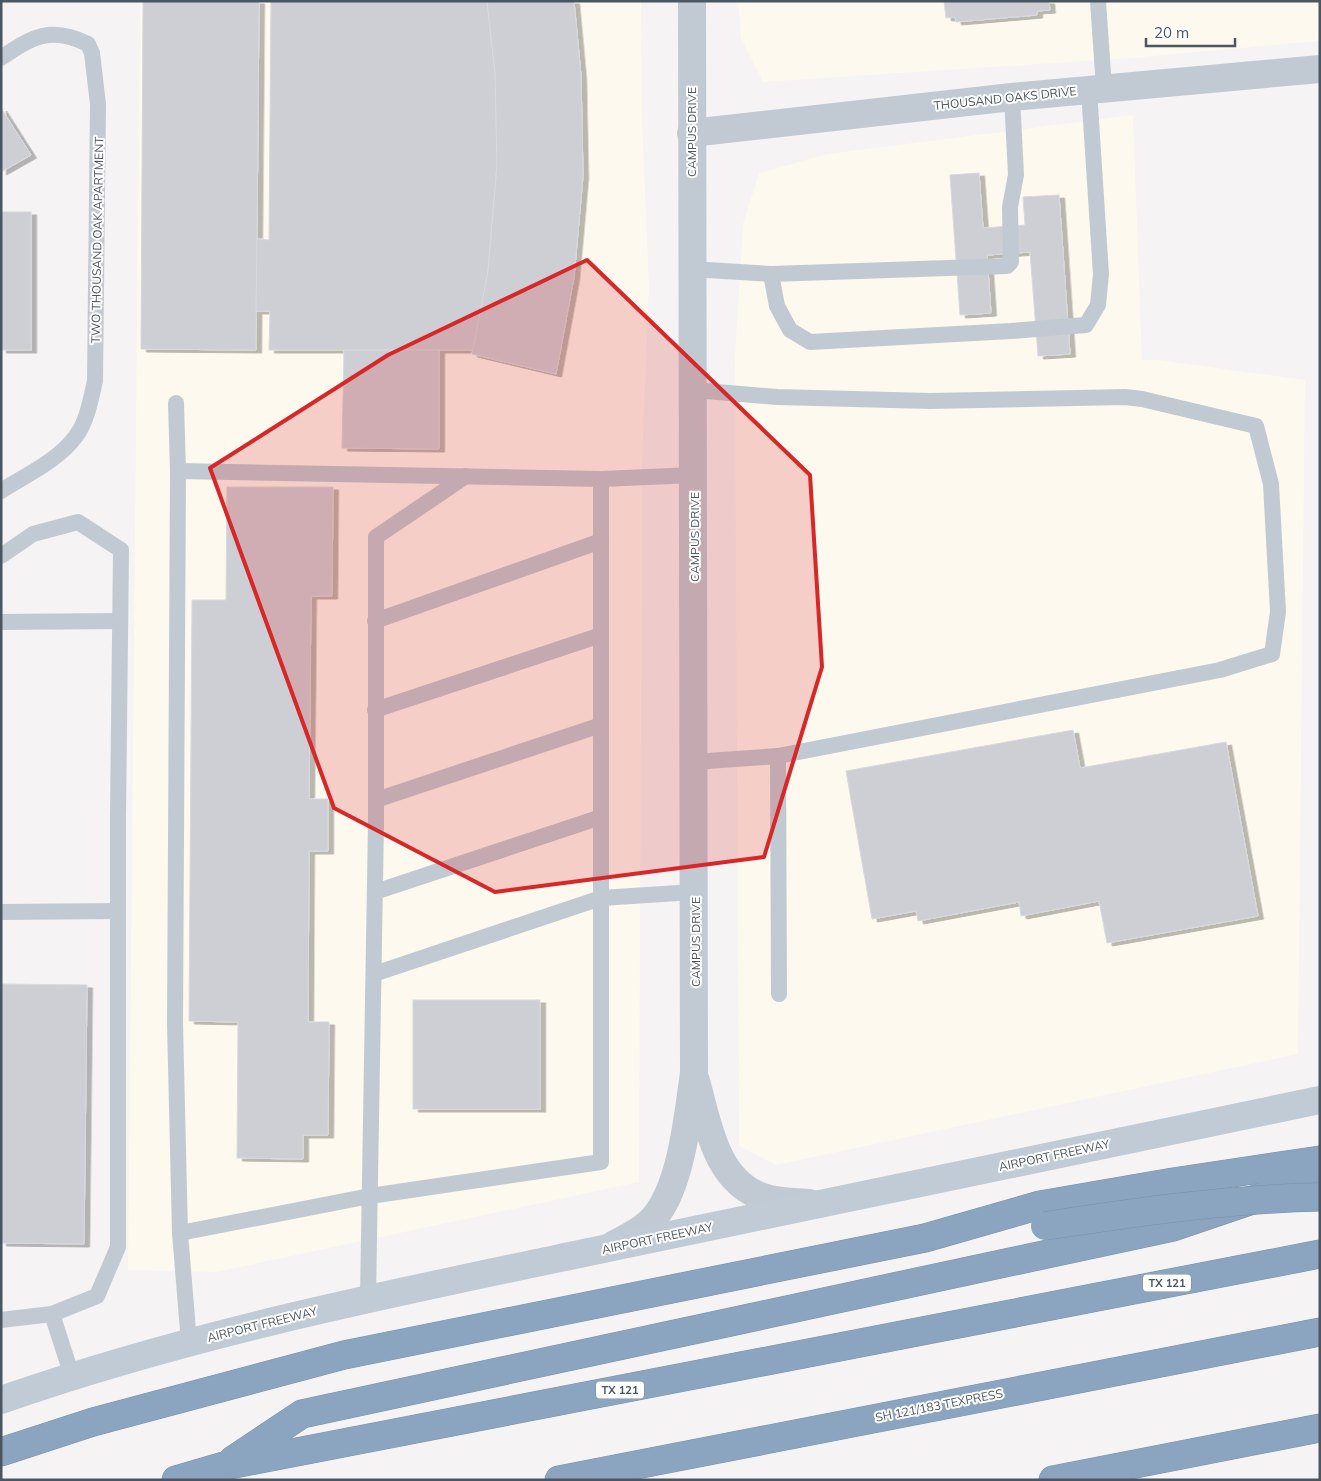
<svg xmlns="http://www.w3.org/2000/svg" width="1321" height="1481" font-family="Mulish,sans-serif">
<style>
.commercial{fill:#fdf9ef}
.building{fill:#cdcfd5;stroke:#d7d9de;filter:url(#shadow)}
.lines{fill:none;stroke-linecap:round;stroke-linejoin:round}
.motorway-casing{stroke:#7690ad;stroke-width:29}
.service{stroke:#c1cad2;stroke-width:16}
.minor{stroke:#c1cad2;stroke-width:28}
.tertiary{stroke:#c1cad2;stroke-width:28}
.secondary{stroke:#c1cbd6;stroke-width:28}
.motorway{stroke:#8ba5c1;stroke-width:28}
.motorway-bridge-casing{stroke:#7690ad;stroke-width:29;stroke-linecap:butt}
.motorway-bridge{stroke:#8ba5c1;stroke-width:28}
.marked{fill:#d62828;fill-opacity:0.2;stroke:#d62828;stroke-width:4;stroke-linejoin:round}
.labels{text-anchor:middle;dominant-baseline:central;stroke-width:4;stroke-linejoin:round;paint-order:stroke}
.shield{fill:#fff;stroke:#808990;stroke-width:1}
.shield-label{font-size:11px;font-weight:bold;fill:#4a5661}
.street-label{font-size:12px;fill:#4a5661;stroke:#fff}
</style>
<defs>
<filter id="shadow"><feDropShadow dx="5.5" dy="3" stdDeviation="0" flood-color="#0004"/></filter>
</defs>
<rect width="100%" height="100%" fill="#f5f3f3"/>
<g class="commercial">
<polygon points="140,1 641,1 642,119 649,286 642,460 639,1182 217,1272 128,1270"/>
<polygon points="738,1 1320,1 1320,41 1131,58 763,82 741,38"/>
<polygon points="1133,115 1142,360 1158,360 1305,380 1298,1054 776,1165 739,1146 735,356 743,224 759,173 828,154"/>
</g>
<g class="building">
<polygon points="143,1 259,1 256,350 141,349"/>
<polygon points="271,1 487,1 495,73 497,165 488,271 473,350 269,350 270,311 256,311 257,239 269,240"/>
<polygon points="487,1 574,1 581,76 583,176 574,277 556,374 472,354 488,271 497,165 495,73"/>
<polygon points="944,1 1049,1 1050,10 1037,11 1037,15 956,22 955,17 946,18"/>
<polygon points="1,108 31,155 1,172"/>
<polygon points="979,173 983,228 1025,225 1023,197 1059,195 1070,354 1038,356 1030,252 987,255 991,313 960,315 950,175"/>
<rect x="1" y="212" width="30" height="138"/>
<polygon points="344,350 439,350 439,449 342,448"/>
<polygon points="227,487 333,487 332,596 311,596 309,799 328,799 328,851 309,851 308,1022 329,1022 328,1135 303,1135 303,1159 237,1158 238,1022 189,1021 192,600 226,600"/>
<polygon points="1073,730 1080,768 1226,742 1258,916 1107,943 1099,901 1021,916 1019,902 918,921 916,911 872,919 846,771"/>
<polygon points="1,984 87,985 84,1244 1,1243"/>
<rect x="413" y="1000" width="127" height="109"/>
</g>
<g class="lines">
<g class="motorway-casing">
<g id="motorway">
<polyline points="1,1452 93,1422 344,1355 925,1238 1040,1205 1173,1182 1320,1160"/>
<polyline points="233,1460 302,1414 1173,1227 1320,1177"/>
<polyline points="176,1480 224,1466 1320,1254"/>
<polyline points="559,1480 1320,1332"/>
<polyline points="1053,1480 1320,1428"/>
</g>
</g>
<g class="service">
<polyline points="1098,1 1104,88"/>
<path d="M1 58C33 36 51 26 88 44L92 53 98 104 95 381C91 398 87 422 76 436 59 460 26 475 1 491"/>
<polyline points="691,269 771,274 1007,266 1011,262 1010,207 1016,175 1012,97"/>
<polyline points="771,274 777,306 790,330 810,342 1011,331 1086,325 1098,305 1101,274 1089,90"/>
<polyline points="694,390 777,397 930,401 1125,397 1142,399 1256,426 1271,484 1278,612 1272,654 1220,670 778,756 694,762"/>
<polyline points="176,403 178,471"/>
<polyline points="601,479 601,1162 370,1196 180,1233 175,1024 178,471 601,479 694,475"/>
<polyline points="1,556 33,534 78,522 121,550 118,816 118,1247 97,1296 52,1314 1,1320"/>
<polyline points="375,621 601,541"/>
<polyline points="1,622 120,621"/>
<polyline points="375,710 601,635"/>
<polyline points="778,756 779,994"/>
<polyline points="376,800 601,725"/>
<polyline points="375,892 601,817"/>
<polyline points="1,912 118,911"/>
<polyline points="374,974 601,898 694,892"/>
<polyline points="180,1233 189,1343"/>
<polyline points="368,1298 376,823 376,537 466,476"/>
<polyline points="52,1314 72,1376"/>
</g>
<polyline class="minor" points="691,133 1012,97 1320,69"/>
<g class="tertiary">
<path d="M696 1081C708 1123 715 1181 763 1197 778 1202 794 1202 809 1203"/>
<path d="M613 1245C628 1237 646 1229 657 1214 682 1181 688 1114 694 1073L692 1"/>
</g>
<path class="secondary" d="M1 1400C199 1331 403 1291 608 1248 845 1199 1082 1149 1320 1100"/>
<use href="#motorway" class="motorway"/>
<g class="motorway-bridge-casing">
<path id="motorway-bridge" d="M1045 1226C1137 1212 1227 1199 1320 1197"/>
</g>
<use href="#motorway-bridge" class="motorway-bridge"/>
</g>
<path class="marked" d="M587 260 810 475 822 667 764 857 495 892 334 808 210 468 388 355Z"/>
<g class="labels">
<g class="shield">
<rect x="1143" y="1274.5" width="48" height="17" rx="4"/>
<rect x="596" y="1381.5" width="48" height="17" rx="4"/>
</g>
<g class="shield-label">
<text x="1167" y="1283">TX 121</text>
<text x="620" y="1390">TX 121</text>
</g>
<g class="street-label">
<text transform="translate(1005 98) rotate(-6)">THOUSAND OAKS DRIVE</text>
<text transform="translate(691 132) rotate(-90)">CAMPUS DRIVE</text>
<text transform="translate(97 240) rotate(-89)">TWO THOUSAND OAK APARTMENT</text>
<text transform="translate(694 537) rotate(-90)">CAMPUS DRIVE</text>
<text transform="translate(695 942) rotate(-90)">CAMPUS DRIVE</text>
<text transform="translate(1054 1155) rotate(-12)">AIRPORT FREEWAY</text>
<text transform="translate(657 1238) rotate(-12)">AIRPORT FREEWAY</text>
<text transform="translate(262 1324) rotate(-14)">AIRPORT FREEWAY</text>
<text transform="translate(939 1405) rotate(-11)">SH 121/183 TEXPRESS</text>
</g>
</g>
<rect width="1321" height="1481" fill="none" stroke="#4a5661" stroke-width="5"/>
<path d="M1146 38v8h89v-8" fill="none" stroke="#4a5661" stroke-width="2.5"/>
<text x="1154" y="38" font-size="15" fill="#4a5661" stroke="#ffffff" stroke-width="4" paint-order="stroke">20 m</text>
</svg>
